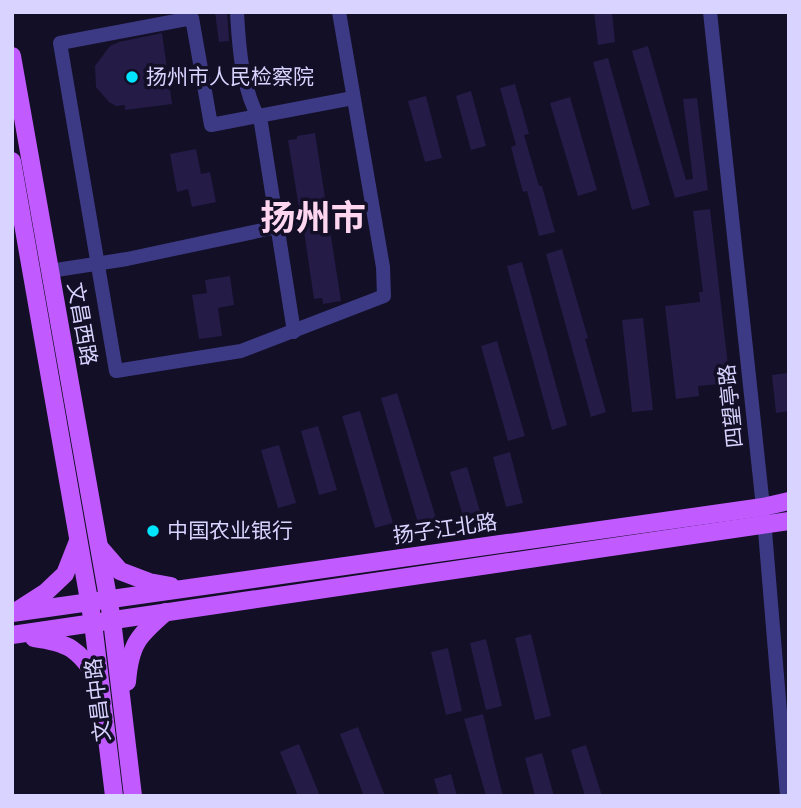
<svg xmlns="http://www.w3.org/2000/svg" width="801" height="808" font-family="'Fira Sans Condensed','Noto Sans SC',sans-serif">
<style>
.building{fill:#241b47}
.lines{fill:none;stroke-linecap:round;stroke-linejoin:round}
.minor{stroke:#3d3a85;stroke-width:14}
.major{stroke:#c25bff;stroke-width:18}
.poi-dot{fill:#00e5ff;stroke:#130f26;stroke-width:2.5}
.labels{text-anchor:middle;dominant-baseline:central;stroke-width:7;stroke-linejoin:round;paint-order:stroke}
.poi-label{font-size:21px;fill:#d9d4ff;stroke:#130f26;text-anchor:start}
.street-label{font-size:21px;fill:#d9d4ff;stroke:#130f26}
.town-label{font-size:35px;font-weight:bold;fill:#ffd6f0;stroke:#130f26}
</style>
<rect width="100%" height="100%" fill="#130f26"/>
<g class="building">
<polygon points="215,12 227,12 229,41 219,42"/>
<polygon points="594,12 612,12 615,42 598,45"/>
<polygon points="162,33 172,104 125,110 125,105 116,106 109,102 96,87 95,66 110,46 119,42"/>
<polygon points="648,46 686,180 693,179 683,99 697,98 708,190 675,198 632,51"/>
<polygon points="608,58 650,205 632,210 593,62"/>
<polygon points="515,84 529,134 524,135 539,186 542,186 555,232 539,236 527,191 523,192 511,147 516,145 500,88"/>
<polygon points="471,91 486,146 471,150 456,96"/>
<polygon points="426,96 442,158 425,162 408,101"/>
<polygon points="570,97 597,190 578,196 550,103"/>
<polygon points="315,133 341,301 323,304 322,298 314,299 304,231 291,233 288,209 299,208 288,140 297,139 297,136"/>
<polygon points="196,149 201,174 210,172 216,202 192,207 188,189 177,192 170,154"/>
<polygon points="710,209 730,383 698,386 699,396 676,399 665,306 700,302 699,292 703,292 693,211"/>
<polygon points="562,249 588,338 585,339 606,412 591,417 546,254"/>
<polygon points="522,262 567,425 552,430 507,266"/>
<polygon points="230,276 234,305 218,308 222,336 199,339 192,295 207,293 205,280"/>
<polygon points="643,318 653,410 632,412 622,320"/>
<polygon points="497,341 525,436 508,441 481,346"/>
<polygon points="789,373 789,411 776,413 772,375"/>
<polygon points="397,393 436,518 418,523 381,398"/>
<polygon points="360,411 393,523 375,528 342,416"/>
<polygon points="318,426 337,490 319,495 301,431"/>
<polygon points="279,445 296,503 278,508 261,450"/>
<polygon points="510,452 523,503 506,507 493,457"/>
<polygon points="467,467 480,511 463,516 450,472"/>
<polygon points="531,634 551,716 535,720 515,638"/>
<polygon points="486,639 502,706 486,710 470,643"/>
<polygon points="448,648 462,711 446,715 431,652"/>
<polygon points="483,714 494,761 503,796 486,796 464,719"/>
<polygon points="358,727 385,796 364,796 340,734"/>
<polygon points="299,744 320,796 298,796 280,752"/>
<polygon points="586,745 602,796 585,796 571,750"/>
<polygon points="542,753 554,796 535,796 525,758"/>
<polygon points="451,774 457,796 439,796 434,779"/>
</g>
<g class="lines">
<g class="minor">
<path d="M237 12C239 50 242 89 261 123L294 332"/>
<polyline points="339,12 383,267 384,296 241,351 116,371 60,43 192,18 211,125 353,98"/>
<polyline points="710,12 763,507 787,796"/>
<polyline points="50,271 127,259 277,227"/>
</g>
<g class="major">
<polyline points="12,56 112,620 133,796"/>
<polyline points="12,161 93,623 114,796"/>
<polyline points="100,548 120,571 149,582 171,586"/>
<polyline points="18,610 46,592 65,574 78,541"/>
<polyline points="12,613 763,507 789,501"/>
<polyline points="12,635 789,521"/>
<path d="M34 638C70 643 77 649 98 678"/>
<path d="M127 682C130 644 138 636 166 612"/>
</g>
</g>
<g class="poi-dot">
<circle cx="132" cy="77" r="7"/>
<circle cx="153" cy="531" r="7"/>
</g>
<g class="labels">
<g class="poi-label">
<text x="146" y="77">扬州市人民检察院</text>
<text x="167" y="531">中国农业银行</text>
</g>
<g class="street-label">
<text transform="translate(82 324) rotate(80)">文昌西路</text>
<text transform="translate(731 406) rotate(-96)">四望亭路</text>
<text transform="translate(445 529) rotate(-8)">扬子江北路</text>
<text transform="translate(98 700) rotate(-97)">文昌中路</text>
</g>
<g class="town-label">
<text x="313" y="218">扬州市</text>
</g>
</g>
<rect width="801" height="808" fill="none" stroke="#d9d4ff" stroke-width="28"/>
</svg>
